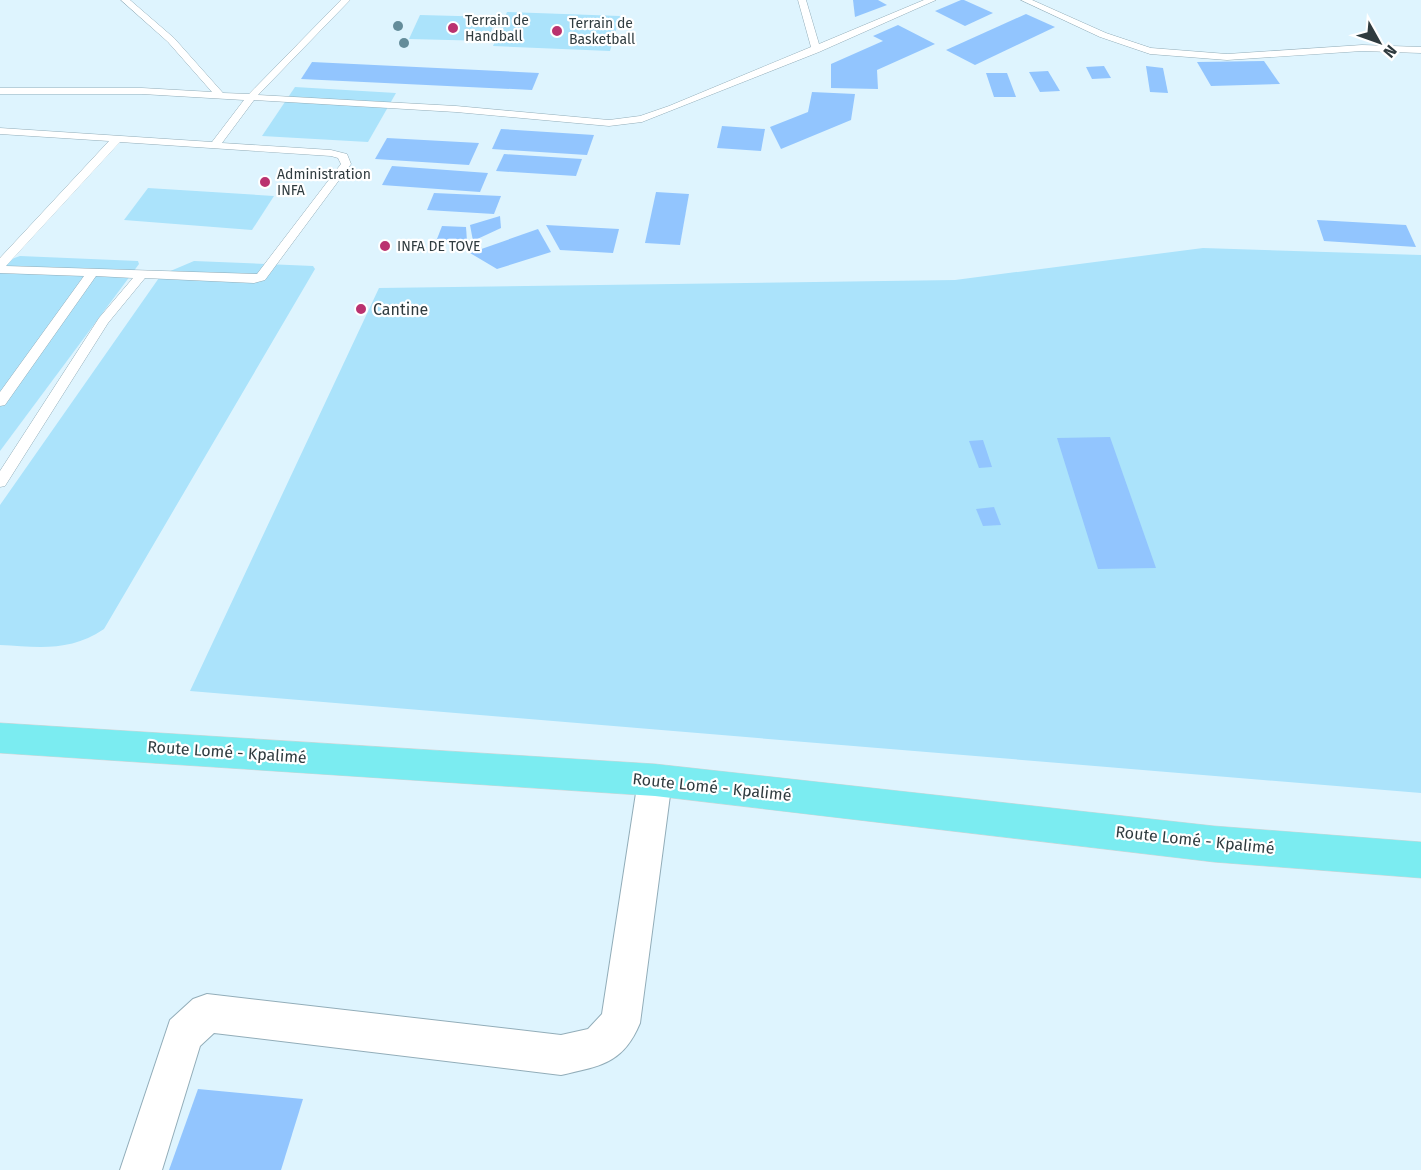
<svg xmlns="http://www.w3.org/2000/svg" width="1421" height="1170" font-family="'Fira Sans',sans-serif">
<style>
.green{fill:#abe3fb}
.building{fill:#92c5fe}
.lines{fill:none;stroke-linecap:round;stroke-linejoin:round}
.lane-casing{stroke:#92adb9;stroke-width:1}
.street-casing{stroke:#92adb9;stroke-width:2}
.primary-casing{stroke:#d1d4d5;stroke-width:1}
.lane{fill:#fff;fill-rule:evenodd}
.street{fill:#fff;fill-rule:evenodd}
.primary{fill:#7becf1;fill-rule:evenodd}
.tree{fill:#648c9a}
.poi-dot{fill:#ba326f;stroke:#fff;stroke-width:2}
.labels{text-anchor:middle;dominant-baseline:central;stroke-width:4.5;stroke-linejoin:round;paint-order:stroke}
.far-poi-label{font-size:14px;fill:#2f3b3f;stroke:#fff;text-anchor:start}
.poi-label{font-size:16px;fill:#2f3b3f;stroke:#fff;text-anchor:start}
.street-label{font-size:16px;fill:#2f3b3f;stroke:#fff}
</style>
<rect width="100%" height="100%" fill="#def4fe"/>
<g class="green">
<polygon points="507,12 620,16 610,51 493,46"/>
<polygon points="420,15 496,17 488,41 409,39"/>
<polygon points="295,87 396,93 368,142 262,136"/>
<polygon points="148,188 274,196 252,230 124,220"/>
<polygon points="1203,248 1421,255 1421,793 190,691 379,288 955,280"/>
<polygon points="20,256 138,261 139,264 0,451 0,263"/>
<path d="M194 261 313 266 315 269 104 629C70 652 39 647 0 645V505L161 275Z"/>
</g>
<g class="building">
<polygon points="853,0 878,0 887,5 855,17"/>
<polygon points="961,0 964,0 993,13 965,26 935,11"/>
<polygon points="1026,14 1055,27 975,65 946,50"/>
<polygon points="898,25 935,44 877,70 878,89 831,88 831,64 883,41 873,36"/>
<polygon points="1264,61 1280,84 1211,86 1197,62"/>
<polygon points="312,62 539,73 532,90 301,79"/>
<polygon points="1104,66 1111,78 1092,79 1086,67"/>
<polygon points="1146,66 1163,68 1168,93 1150,92"/>
<polygon points="1048,71 1060,91 1040,92 1029,72"/>
<polygon points="986,73 1007,73 1016,97 994,97"/>
<polygon points="812,92 855,94 851,120 781,149 770,127 808,112"/>
<polygon points="722,126 765,129 761,151 717,148"/>
<polygon points="501,129 594,135 587,155 492,149"/>
<polygon points="387,138 479,143 469,165 375,159"/>
<polygon points="504,154 582,159 576,176 496,171"/>
<polygon points="392,166 488,173 480,192 382,185"/>
<polygon points="656,192 689,194 680,245 645,243"/>
<polygon points="434,193 501,196 494,214 427,210"/>
<polygon points="500,216 501,228 473,241 470,225"/>
<polygon points="1317,220 1406,225 1416,247 1324,241"/>
<polygon points="546,225 619,229 613,253 560,250"/>
<polygon points="442,226 466,227 467,241 437,239"/>
<polygon points="538,229 551,252 497,269 470,253"/>
<polygon points="1110,437 1156,568 1098,569 1057,438"/>
<polygon points="983,440 992,467 979,468 969,441"/>
<polygon points="994,507 1001,525 983,526 976,509"/>
<polygon points="198,1089 303,1099 281,1170 169,1170"/>
</g>
<g class="lines">
<g class="lane-casing">
<g id="lane">
<path d="M121 0H130L174 38 223 93 249 94 341 0H350L258 95 456 106 609 120 640 116 669 106 811 47 798 0H806L819 44 924 0H936L819 52 642 122 609 126 456 112 254 100 222 143 331 150 347 154 351 164 265 280 254 283 145 278 108 323 5 486 0 487V471L99 318 133 278 96 276 5 405 0 406V392L84 276 0 273V258L109 141 0 134V128L212 142 244 100 142 94H0V88H142L212 92 168 42ZM120 142 331 156 338 158 341 164 257 274 6 266Z"/>
<polygon points="1021,0 1032,0 1106,33 1151,48 1227,54 1362,45 1421,47 1421,53 1362,51 1227,60 1150,54 1100,37"/>
</g>
</g>
<g class="street-casing">
<path id="street" d="M655 765 667 770 672 780 640 1023C623 1064 600 1066 561 1075L214 1033 200 1046 162 1170H120L170 1020 193 999 207 994 561 1035 588 1029 602 1014 638 780 643 770Z"/>
</g>
<g class="primary-casing">
<polygon id="primary" points="0,723 655,764 1214,826 1421,842 1421,878 1214,862 655,796 0,753"/>
</g>
<use href="#lane" class="lane"/>
<use href="#street" class="street"/>
<use href="#primary" class="primary"/>
</g>
<g class="tree">
<circle cx="398" cy="26" r="5"/>
<circle cx="404" cy="43" r="5"/>
</g>
<g class="poi-dot">
<circle cx="453" cy="28" r="6"/>
<circle cx="557" cy="31" r="6"/>
<circle cx="265" cy="182" r="6"/>
<circle cx="385" cy="246" r="6"/>
<circle cx="361" cy="309" r="6"/>
</g>
<g class="labels">
<g class="far-poi-label">
<text x="465" y="20">Terrain de<tspan x="465" dy="16">Handball</tspan></text>
<text x="569" y="23">Terrain de<tspan x="569" dy="16">Basketball</tspan></text>
<text x="277" y="174">Administration<tspan x="277" dy="16">INFA</tspan></text>
<text x="397" y="246">INFA DE TOVE</text>
</g>
<g class="poi-label">
<text x="373" y="309">Cantine</text>
</g>
<g class="street-label">
<text transform="translate(227 752) rotate(4)">Route Lomé - Kpalimé</text>
<text transform="translate(712 787) rotate(6)">Route Lomé - Kpalimé</text>
<text transform="translate(1195 840) rotate(6)">Route Lomé - Kpalimé</text>
</g>
</g>
<g transform="translate(1379 42) rotate(130)" stroke="#ffffff" stroke-width="4.5" paint-order="stroke">
<path d="M0-4.5L10 22L0 15L-10 22Z" fill="#2f3b3f"/>
<text y="-9" font-size="16" font-weight="bold" text-anchor="middle" fill="#2f3b3f">N</text>
</g>
</svg>
